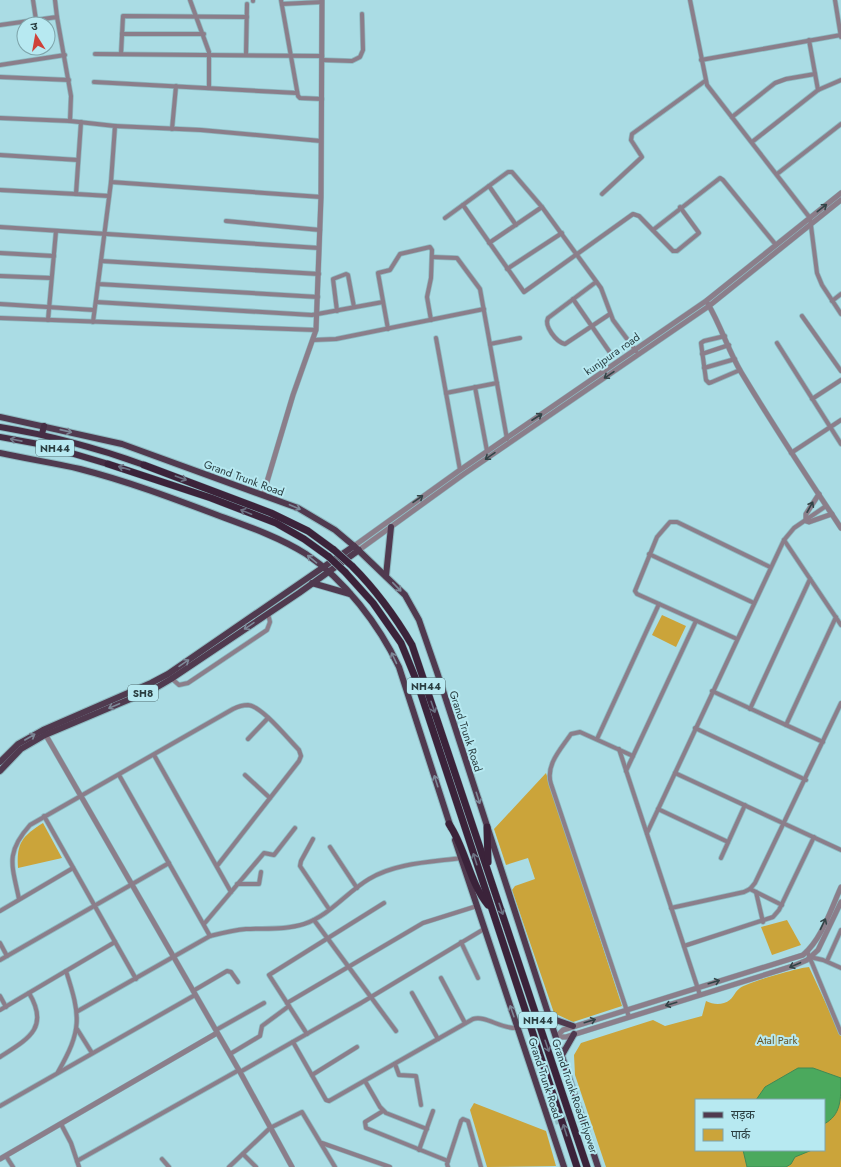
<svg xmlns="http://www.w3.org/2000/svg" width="841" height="1167" font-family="Jost,'Noto Sans Devanagari',sans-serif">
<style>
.green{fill:#cba43a;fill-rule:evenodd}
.water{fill:#4ba95d;stroke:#418954}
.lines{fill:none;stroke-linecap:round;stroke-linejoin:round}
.primary-tunnel{stroke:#90bcc3;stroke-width:6;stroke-dasharray:6 3;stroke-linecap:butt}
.minor-casing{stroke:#8eb9c0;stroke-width:5.5}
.tertiary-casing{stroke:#8eb9c0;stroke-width:6}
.primary-casing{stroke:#8eb9c0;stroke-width:8}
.trunk-casing{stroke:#8eb9c0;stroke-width:8}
.motorway-casing{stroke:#8eb9c0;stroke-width:8}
.minor{stroke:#8b7e8a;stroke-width:4}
.tertiary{stroke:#8b7e8a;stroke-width:5}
.primary{stroke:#503a4f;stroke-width:6}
.trunk{stroke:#462e44;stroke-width:6}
.motorway{stroke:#3b233a;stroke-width:7}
.motorway-bridge-casing{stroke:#8eb9c0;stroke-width:8;stroke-linecap:butt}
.motorway-bridge{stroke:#3b233a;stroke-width:7}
.oneway{stroke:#334447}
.oneway2{stroke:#7e8998}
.oneway3{stroke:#737989}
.oneway4{stroke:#6d7283}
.labels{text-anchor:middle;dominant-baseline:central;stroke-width:4;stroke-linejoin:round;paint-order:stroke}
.shield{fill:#b7e9f1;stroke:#547175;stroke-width:1}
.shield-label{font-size:10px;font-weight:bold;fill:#293d40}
.street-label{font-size:11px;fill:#293d40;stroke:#b7e9f1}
.park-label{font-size:11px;fill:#675425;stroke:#b7e9f1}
</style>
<rect width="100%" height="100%" fill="#aadce4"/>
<g class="green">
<polygon points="662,615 686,626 676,647 652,635"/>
<polygon points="546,773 622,1006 573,1022 554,1013 512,890 515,886 535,879 528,858 506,865 494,829"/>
<path d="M43 823 62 858 18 868C16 842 23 836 43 823Z"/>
<polygon points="787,920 801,945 772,955 761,927"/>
<path d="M809 967 841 1036V1167H606L575 1075 574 1055 581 1043 653 1020 665 1026 702 1016 706 1001C712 1004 718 1005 724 1003 734 1000 733 993 740 988 748 982 798 968 809 967ZM696 1100H824V1150H696Z"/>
<polygon points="474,1103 546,1131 556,1166 487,1167 470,1110"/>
</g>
<g class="water">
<path d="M798 1068H813L841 1078C841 1100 841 1115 824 1124V1100H756L765 1087Z"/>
<polygon points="743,1150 812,1150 795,1157 791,1164 786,1167 747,1167"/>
</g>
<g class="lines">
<polyline class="primary-tunnel" points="555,1122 574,1116"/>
<g class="minor-casing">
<g id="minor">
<polyline points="33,0 36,20"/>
<polyline points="55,0 57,17"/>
<polyline points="190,0 209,52 209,88"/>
<polyline points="253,0 253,1"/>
<polyline points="281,0 298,96 300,98 322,99"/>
<polyline points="690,0 707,85 810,218 817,273 822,285 841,314"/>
<polyline points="835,0 841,37"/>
<polyline points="282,4 322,2"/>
<polyline points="0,25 57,17 71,96 70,121"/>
<polyline points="122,34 204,34"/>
<polyline points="809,40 818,90"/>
<polyline points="95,54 322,56"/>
<polyline points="121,54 123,16 247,17"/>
<polyline points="246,55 247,4"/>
<polyline points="322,60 352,61 360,57 363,50 362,14"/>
<polyline points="701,60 841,35"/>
<polyline points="0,65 65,55"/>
<polyline points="0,77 69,80"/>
<polyline points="94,82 297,93"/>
<polyline points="732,117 775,83 786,79 815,74"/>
<polyline points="0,118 70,121 115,126 111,182 321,197"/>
<polyline points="81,122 76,194 109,196"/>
<polyline points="115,126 201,130 321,141"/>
<polyline points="172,129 176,86"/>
<polyline points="752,142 818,90 841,80"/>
<polyline points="0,155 78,160"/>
<polyline points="777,174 841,124"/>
<polyline points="111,182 98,284 318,297"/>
<polyline points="489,186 516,225"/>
<polyline points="0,190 76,194"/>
<polyline points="602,194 642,157 631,140 632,134 705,81"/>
<polyline points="463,205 524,292 633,214 639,216 673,251 677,251 699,233 680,207"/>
<polyline points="445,218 508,172 512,172 542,207 601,288 613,320 636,351"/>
<polyline points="226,221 320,230"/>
<polyline points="0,227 319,248"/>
<polyline points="653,230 720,178 723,180 776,245"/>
<polyline points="489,243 542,207"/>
<polyline points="0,253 54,256"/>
<polyline points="432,257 457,258 480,289 507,439"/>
<polyline points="101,261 319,274"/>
<polyline points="507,269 562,233"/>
<polyline points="0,276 51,278"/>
<path d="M596 282 548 318C544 326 556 342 565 344L610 314"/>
<polyline points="573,299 611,354"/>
<polyline points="832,301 841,294"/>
<polyline points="96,302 312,315 383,302"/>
<polyline points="0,304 94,310"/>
<polyline points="337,311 333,279 346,274 348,275 354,307"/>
<polyline points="802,316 841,371"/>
<polyline points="0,318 316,330"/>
<polyline points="48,320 56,231"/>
<polyline points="93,322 98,284"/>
<polyline points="388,329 378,273 390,270 400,254 430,247 432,250 431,278 427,297 431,320"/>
<polyline points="725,336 704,341 701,343 706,380 709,383 712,382 740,370"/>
<polyline points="436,338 460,470"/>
<polyline points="313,340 336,339 484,309"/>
<polyline points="777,343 841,444"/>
<polyline points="490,344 520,338"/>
<polyline points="702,354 729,345"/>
<polyline points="704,368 735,359"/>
<polyline points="475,387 487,451"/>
<polyline points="446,393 497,383"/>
<polyline points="812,399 841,380"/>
<polyline points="791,453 841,420"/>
<polyline points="784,540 841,625"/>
<polyline points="649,554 754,603"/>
<polyline points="737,639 637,594 635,591 657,537 670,522 677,522 770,567"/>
<polyline points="171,678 179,685 188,683 267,630 270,622 268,614"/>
<polyline points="712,691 823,742"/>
<polyline points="750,709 810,579"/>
<polyline points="786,725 836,617"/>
<polyline points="695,728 806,780"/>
<polyline points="248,739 268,718"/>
<polyline points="597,739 659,604"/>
<polyline points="619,749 700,995"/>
<polyline points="154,755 231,892"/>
<polyline points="626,771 696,621"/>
<polyline points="675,773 841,850"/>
<polyline points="119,775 210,936"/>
<polyline points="245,775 270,798"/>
<polyline points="658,809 728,842"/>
<polyline points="44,816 136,979"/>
<polyline points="647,833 784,540 794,528 826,506"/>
<polyline points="313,839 301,861 300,866 329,909"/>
<polyline points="330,847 357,888"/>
<polyline points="721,858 745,805"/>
<polyline points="237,884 259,884 261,872"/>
<polyline points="750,889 782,905"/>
<polyline points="756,892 763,922"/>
<path d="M19 899C12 865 5 853 30 825L233 709C237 707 242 705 248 705 262 706 288 739 299 750L301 756 299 761 217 866"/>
<polyline points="671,908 744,892 750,889 755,883 841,703"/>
<polyline points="0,911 73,868"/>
<polyline points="314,920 396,1031"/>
<polyline points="204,924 264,853 274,855 295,828"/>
<polyline points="461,942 478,978"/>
<polyline points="0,943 7,956"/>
<polyline points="684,946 773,917 779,910 814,837"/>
<polyline points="807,951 841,1033"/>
<polyline points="810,957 823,960 841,968"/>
<polyline points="0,960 169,863"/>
<polyline points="827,961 841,930"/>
<polyline points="441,978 465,1023"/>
<polyline points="193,991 227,971 231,972 238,982"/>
<polyline points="412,993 438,1039"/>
<polyline points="0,996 6,1007"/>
<polyline points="287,1003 423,923 477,906"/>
<polyline points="0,1010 115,942"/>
<path d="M78 1011 210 936C222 933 234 930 246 929 265 928 286 930 304 924 329 916 347 892 369 879 395 863 431 862 461 858"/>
<path d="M629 1017 551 784C545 765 561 749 571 734L580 732 633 756"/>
<polyline points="77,1029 92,1053"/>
<polyline points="216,1030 264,1003"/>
<polyline points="307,1034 269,975 384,903"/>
<path d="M293 1042 326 1100 329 1101 473 1019C486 1015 500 1029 517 1028"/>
<polyline points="230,1054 260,1036 262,1026 289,1006"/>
<path d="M0 1057C28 1039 50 1028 29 993"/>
<polyline points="395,1064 399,1075 416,1076 421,1105"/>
<path d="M58 1072C82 1030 81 1017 66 971"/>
<polyline points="240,1072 361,1003 484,929"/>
<polyline points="312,1075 357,1047"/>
<polyline points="365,1081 380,1107 386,1113 427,1129"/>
<polyline points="0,1106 195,995"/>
<polyline points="383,1111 365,1122 366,1128 448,1161"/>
<polyline points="61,1124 71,1143 79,1167"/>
<polyline points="322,1143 390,1167"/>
<polyline points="419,1150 433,1111"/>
<polyline points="243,1154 256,1167"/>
<polyline points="6,1156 13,1167"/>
<polyline points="162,1159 169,1167"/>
<polyline points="77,1161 239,1070"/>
<polyline points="229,1167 270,1128 302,1112 335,1167"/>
<polyline points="448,1167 447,1164 461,1121 463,1119 468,1121 481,1167"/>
</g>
</g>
<g class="tertiary-casing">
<g id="tertiary">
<path d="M708 304C721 326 728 350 741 372 773 425 807 477 841 528"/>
<polyline points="819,494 806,514 806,521 809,522 832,514"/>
<polyline points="263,495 293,395 316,330 321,197 322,0"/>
<polyline points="354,546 460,470 706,301 841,193"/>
<polyline points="359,550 464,474 709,306 841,200"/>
<polyline points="44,732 240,1072 292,1167"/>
<path d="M556 1037 563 1030 803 955C822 939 831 909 841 887"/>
<polyline points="556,1037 566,1037 793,966 807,960 818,950 841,902"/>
<polyline points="0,1159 217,1033"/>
</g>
</g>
<g class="primary-casing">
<g id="primary">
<polyline points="0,417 122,444 298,508 335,530 354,546 405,595 419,620 437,672 598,1167"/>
<path d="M0 453C27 459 54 463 80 469 127 481 172 498 217 515 247 526 279 537 306 554 345 580 379 625 399 667L451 828"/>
<polyline points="386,576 391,527"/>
<polyline points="312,583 350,594"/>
<polyline points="0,762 18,744 43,730 151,683 168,674 354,546"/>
<polyline points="0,771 21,749 45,735 154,689 171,679 299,593 359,550"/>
<polyline points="455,840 564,1167"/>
<polyline points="550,1018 573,1026"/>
<polyline points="562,1055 574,1034"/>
</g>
</g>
<g class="trunk-casing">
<g id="trunk">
<path d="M0 427C49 435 97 448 144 465"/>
<polyline points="42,434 44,426"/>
<polyline points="0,437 44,445 108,464"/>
</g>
</g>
<g class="motorway-casing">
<g id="motorway">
<polyline points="108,464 211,498 276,523 304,539 329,557"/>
<polyline points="144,465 271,513 308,531 334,550"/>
<path d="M352 566C376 590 395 616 412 645L587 1167"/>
<polyline points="345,572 373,603 401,643 417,682 577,1167"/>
<path d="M449 824C466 849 469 882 488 905"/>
<polyline points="487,827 488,862"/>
</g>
</g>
<use href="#minor" class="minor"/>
<use href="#tertiary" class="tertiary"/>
<use href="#primary" class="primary"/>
<use href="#trunk" class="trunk"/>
<use href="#motorway" class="motorway"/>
<g class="motorway-bridge-casing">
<g id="motorway-bridge">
<polyline points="334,550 352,566"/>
<polyline points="329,557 345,572"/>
</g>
</g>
<use href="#motorway-bridge" class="motorway-bridge"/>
</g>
<defs><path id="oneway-shaft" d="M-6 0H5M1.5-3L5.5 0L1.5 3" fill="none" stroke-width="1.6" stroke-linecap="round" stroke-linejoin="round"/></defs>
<g class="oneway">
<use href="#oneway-shaft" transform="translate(822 208) rotate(-38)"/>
<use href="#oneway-shaft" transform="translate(609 375) rotate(146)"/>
<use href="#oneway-shaft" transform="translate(537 417) rotate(-33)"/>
<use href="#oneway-shaft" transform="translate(490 456) rotate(145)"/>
<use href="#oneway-shaft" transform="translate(418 499) rotate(-35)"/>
<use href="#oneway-shaft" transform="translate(810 507) rotate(-61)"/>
<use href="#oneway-shaft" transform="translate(823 924) rotate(-65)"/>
<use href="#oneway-shaft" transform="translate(795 965) rotate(157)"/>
<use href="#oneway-shaft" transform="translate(714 982) rotate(-17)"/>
<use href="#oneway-shaft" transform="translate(671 1004) rotate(163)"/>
<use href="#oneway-shaft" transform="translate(590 1021) rotate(-17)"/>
</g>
<g class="oneway2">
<use href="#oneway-shaft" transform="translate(66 431) rotate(13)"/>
<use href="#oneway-shaft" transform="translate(295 507) rotate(23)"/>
<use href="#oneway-shaft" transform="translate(312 559) rotate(-140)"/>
<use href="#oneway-shaft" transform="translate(397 587) rotate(46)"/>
<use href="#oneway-shaft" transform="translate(249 626) rotate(146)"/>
<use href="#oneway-shaft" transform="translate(394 658) rotate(-115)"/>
<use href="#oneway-shaft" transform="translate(184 663) rotate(-34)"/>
<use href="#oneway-shaft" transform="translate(114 706) rotate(157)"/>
<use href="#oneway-shaft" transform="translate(30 737) rotate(-30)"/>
<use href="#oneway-shaft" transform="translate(436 781) rotate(-108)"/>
<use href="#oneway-shaft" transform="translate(478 798) rotate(72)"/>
<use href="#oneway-shaft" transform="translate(512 1011) rotate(-109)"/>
</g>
<use class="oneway3" href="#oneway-shaft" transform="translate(16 440) rotate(-169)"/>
<g class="oneway4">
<use href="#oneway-shaft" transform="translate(124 468) rotate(-164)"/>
<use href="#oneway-shaft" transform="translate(181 478) rotate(20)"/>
<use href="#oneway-shaft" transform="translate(246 512) rotate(-158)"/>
<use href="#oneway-shaft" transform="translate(433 707) rotate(71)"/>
<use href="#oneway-shaft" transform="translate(475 859) rotate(-108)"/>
<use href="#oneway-shaft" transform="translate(501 909) rotate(71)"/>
<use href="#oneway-shaft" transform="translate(547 1046) rotate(71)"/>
<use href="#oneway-shaft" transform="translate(565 1130) rotate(-108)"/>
</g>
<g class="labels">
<g class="shield">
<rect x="36" y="440" width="38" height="16" rx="3"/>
<rect x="407" y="678" width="38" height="16" rx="3"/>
<rect x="128" y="685" width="30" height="16" rx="3"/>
<rect x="519" y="1012" width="38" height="16" rx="3"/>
</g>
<g class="shield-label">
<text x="55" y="448">NH44</text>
<text x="426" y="686">NH44</text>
<text x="143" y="693">SH8</text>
<text x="538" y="1020">NH44</text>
</g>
<g class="street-label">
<text transform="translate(612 354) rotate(-35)">kunjpura road</text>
<text transform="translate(244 478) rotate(20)">Grand Trunk Road</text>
<text transform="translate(466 731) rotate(72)">Grand Trunk Road</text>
<text transform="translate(545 1078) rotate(72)">Grand Trunk Road</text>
<text transform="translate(575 1096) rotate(71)">Grand Trunk Road Flyover</text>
</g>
<g class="park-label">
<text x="777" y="1040">Atal Park</text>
</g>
</g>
<rect x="695" y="1099" width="130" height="52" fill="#b7e9f1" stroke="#7ea4aa"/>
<rect x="703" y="1112" width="20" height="6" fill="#503a4f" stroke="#7ea4aa"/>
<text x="731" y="1119" font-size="12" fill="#293d40">सड़क</text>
<rect x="703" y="1129" width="20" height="12" fill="#cba43a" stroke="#7ea4aa"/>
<text x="731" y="1139" font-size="12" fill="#293d40">पार्क</text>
<g transform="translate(36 36) rotate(349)"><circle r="19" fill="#b7e9f1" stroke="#7ea4aa"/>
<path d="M0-3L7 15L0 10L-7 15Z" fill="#cf4138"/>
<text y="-6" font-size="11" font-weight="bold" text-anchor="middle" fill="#293d40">उ</text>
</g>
</svg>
